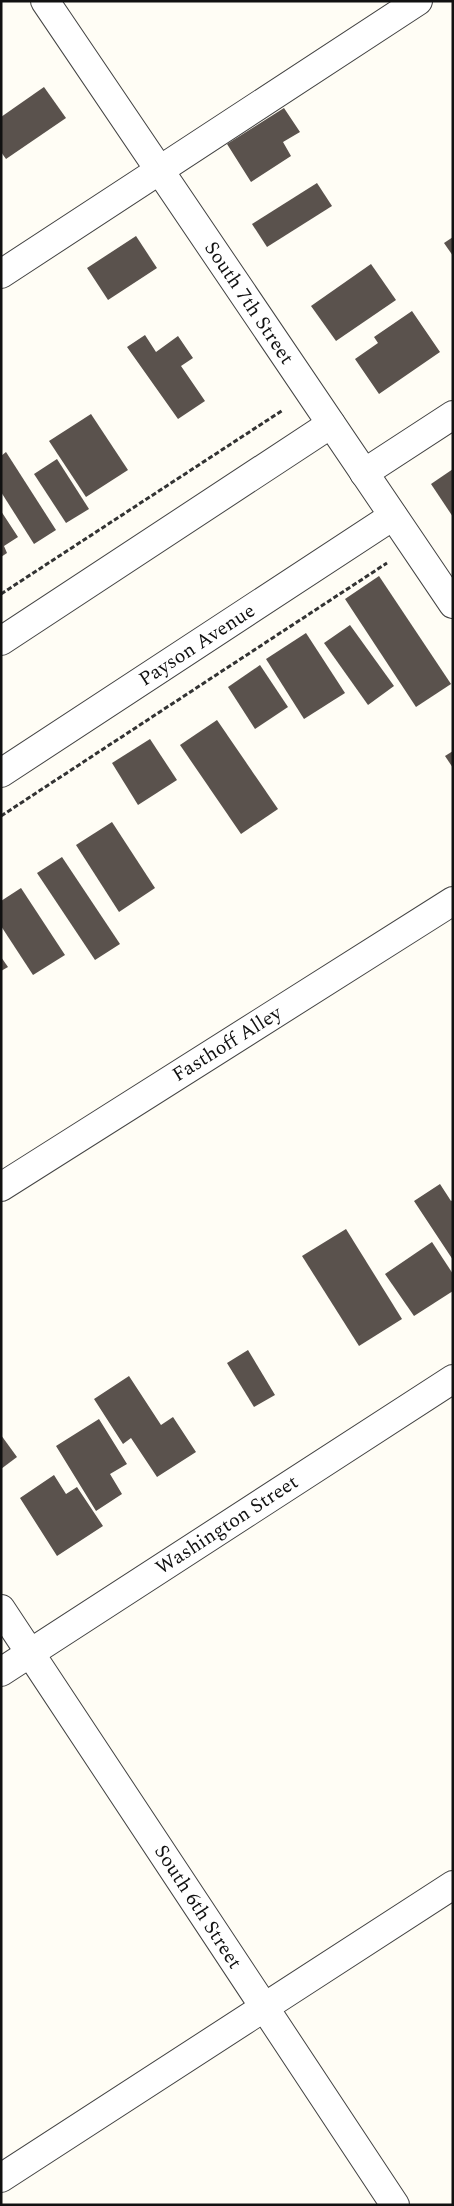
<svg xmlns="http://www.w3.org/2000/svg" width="454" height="2206" font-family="Spectral,serif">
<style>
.building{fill:#5a524d}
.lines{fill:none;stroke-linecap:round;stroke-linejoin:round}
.minor-casing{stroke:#444;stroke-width:30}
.path{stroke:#333;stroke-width:3;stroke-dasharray:5 2.5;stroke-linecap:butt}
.minor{stroke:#fff;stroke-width:28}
.labels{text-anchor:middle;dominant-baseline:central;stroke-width:5;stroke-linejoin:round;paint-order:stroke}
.street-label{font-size:20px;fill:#111;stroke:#fff}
</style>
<rect width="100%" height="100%" fill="#fffdf5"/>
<g class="building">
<polygon points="44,87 66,118 6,159 1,152 1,117"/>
<polygon points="284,108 300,132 283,142 291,156 251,182 227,144"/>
<polygon points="317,183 332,206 267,247 252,224"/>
<polygon points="136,236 157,268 108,300 87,268"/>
<polygon points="453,237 453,256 444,243"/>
<polygon points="371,264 396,300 336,341 311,306"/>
<polygon points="412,311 440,352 379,394 355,359 378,343 374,337"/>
<polygon points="145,335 156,352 178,336 193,358 181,366 205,401 178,419 127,347"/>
<polygon points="91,414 128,470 86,497 49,441"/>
<polygon points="6,452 56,530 34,544 1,492 1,456"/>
<polygon points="57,459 89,509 66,523 34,474"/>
<polygon points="453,469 453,517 431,484"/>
<polygon points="1,511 18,537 4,546 7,553 1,557"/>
<polygon points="379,576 451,684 416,707 345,599"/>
<polygon points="350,625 394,686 368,705 324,643"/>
<polygon points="306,633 345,693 304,719 266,659"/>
<polygon points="260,665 288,707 255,729 228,687"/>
<polygon points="217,720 278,809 241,834 180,745"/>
<polygon points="150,739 177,780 138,805 112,763"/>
<polygon points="453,751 453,768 445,756"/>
<polygon points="112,822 155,888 119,912 76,845"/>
<polygon points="62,857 120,944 95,960 37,873"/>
<polygon points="21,888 65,955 33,975 1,926 1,901"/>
<polygon points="1,957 8,967 1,971"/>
<polygon points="440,1184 451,1201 453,1200 453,1260 414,1201"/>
<polygon points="346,1229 402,1319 359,1346 302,1256"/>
<polygon points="432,1242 453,1274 453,1291 414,1316 385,1274"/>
<polygon points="248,1350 275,1395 254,1407 227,1363"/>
<polygon points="129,1376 161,1425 173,1417 196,1452 157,1477 131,1438 123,1444 94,1399"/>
<polygon points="99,1419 127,1464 110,1474 122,1494 96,1511 56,1446"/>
<polygon points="1,1435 17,1457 1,1469"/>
<polygon points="54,1475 66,1494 77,1487 103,1526 57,1556 20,1498"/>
</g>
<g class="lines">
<g class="minor-casing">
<g id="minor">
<polyline points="45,1 453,604"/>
<polyline points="1,274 418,1"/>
<polyline points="364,473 453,415"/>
<polyline points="1,641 331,424"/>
<polyline points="1,773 393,516"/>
<polyline points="1,1187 453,901"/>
<polyline points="1,1609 395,2205"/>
<polyline points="1,1672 453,1379"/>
<polyline points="1,2178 453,1885"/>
</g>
</g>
<g class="path">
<polyline points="1,594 283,410"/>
<polyline points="1,816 387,563"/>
</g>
<use href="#minor" class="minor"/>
</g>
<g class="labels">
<g class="street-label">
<text transform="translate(249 303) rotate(56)">South 7th Street</text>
<text transform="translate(197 645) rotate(-33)">Payson Avenue</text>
<text transform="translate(227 1044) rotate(-32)">Fasthoff Alley</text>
<text transform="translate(227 1525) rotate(-33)">Washington Street</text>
<text transform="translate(198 1907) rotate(57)">South 6th Street</text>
</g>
</g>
<rect width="454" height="2206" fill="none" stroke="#111111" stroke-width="5"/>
</svg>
